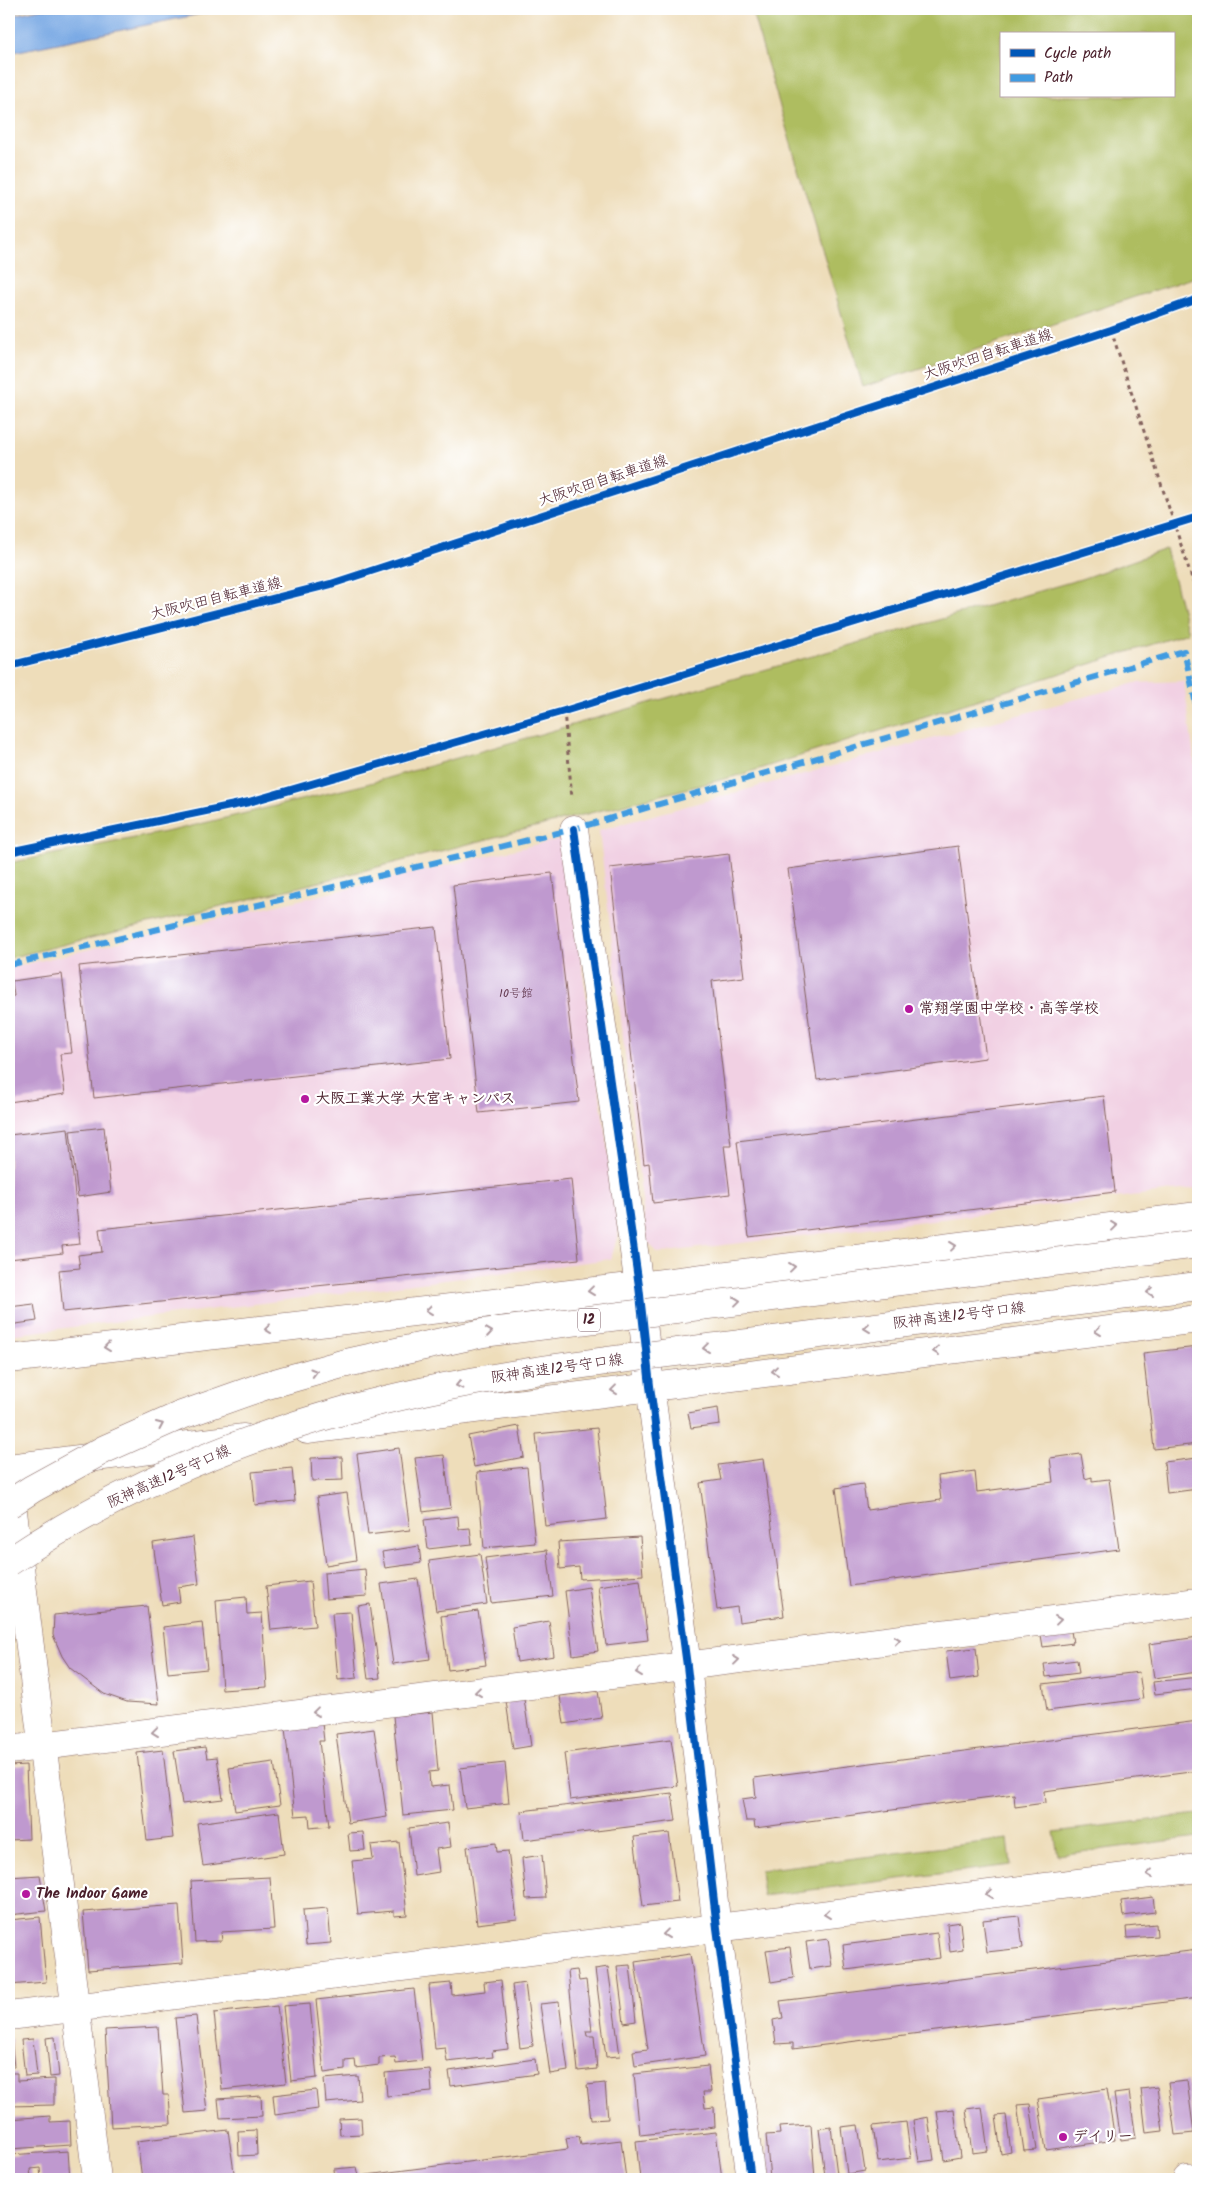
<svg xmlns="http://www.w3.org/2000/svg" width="1207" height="2188" font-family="Kalam,'Klee One',sans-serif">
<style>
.built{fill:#f1d0e3}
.green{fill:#aebd60;stroke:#7c6e46;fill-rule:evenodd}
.water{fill:#79a9e4;stroke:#626488}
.building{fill:#bf99cf}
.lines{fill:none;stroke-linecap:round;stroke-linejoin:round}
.street-casing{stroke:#83625d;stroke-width:29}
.primary-casing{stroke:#83625d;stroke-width:29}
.path{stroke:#83625d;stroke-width:3;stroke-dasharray:4 4;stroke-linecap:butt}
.street{stroke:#fff;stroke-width:28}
.primary{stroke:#fff;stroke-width:28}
.highway-bridge-casing{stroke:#83625d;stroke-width:29;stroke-linecap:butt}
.highway-bridge{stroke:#fff;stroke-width:28}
.quiet{stroke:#409be1;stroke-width:6;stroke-dasharray:12 6;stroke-linecap:butt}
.cycleway-casing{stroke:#fff;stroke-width:11}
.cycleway{stroke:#0057b8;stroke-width:8}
.oneway{stroke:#ae9aa0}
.poi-dot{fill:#b5179e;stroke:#fff;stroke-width:2}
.labels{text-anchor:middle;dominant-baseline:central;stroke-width:4.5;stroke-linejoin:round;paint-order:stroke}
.number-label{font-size:12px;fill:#673e54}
.shield{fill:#fff;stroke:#80626b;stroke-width:1}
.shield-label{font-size:14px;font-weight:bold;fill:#4a1f2b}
.street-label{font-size:15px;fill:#4a1f2b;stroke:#fff}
.poi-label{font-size:15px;font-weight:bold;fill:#4a1f2b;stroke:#fff;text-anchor:start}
</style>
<rect width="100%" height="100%" fill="#fff"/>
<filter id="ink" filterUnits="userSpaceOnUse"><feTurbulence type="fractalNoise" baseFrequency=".02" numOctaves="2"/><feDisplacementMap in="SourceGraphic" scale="10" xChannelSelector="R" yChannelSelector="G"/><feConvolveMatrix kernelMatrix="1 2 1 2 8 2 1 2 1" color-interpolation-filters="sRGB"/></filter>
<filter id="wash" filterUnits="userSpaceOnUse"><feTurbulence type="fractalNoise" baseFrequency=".0096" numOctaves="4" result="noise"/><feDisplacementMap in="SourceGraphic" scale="20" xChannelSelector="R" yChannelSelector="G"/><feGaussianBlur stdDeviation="1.12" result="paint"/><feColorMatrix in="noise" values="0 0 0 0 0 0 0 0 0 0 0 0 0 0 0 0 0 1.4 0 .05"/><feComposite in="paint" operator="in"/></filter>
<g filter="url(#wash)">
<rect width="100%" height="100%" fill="#eeddba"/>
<g class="built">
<polygon points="1184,681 1198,790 1198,1188 658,1253 647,1242 599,830 1135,683"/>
<polygon points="564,838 619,1230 611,1259 9,1335 9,968"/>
</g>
<g class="green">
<path d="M761 9H1198V276L863 387 752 12ZM1001 34H1173V96H1001Z"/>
<polygon points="1166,549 1188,633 740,775 291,889 9,958 9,863 175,830 363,785 1081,579"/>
<polygon points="1198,1814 1198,1837 1058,1855 1054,1832"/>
<polygon points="1008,1839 1011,1865 763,1896 760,1870"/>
</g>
<polygon class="water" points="40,9 225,9 9,53 9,16"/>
<g id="blocks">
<g class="building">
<polygon points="958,846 986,1058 817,1080 788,869"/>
<polygon points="729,854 744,977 712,981 731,1145 724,1145 730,1194 653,1203 649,1163 644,1164 610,868"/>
<polygon points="552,873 579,1102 479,1113 453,885"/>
<polygon points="436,927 450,1059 94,1098 79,966"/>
<polygon points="62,974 72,1053 60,1054 65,1094 9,1102 9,997 14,996 12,981"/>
<polygon points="1104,1096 1115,1192 749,1237 737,1141"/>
<polygon points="104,1127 111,1192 78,1197 70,1131"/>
<polygon points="68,1128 80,1244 62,1246 63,1253 9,1259 9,1135"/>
<polygon points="571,1179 579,1259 63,1312 59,1270 80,1268 78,1255 102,1252 99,1229"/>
<polygon points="34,1304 37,1321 9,1325 9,1307"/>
<polygon points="1198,1347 1198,1444 1154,1449 1143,1353"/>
<polygon points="718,1408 720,1424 691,1428 688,1413"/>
<polygon points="519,1426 524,1457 474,1467 468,1436"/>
<polygon points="597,1428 607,1519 545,1526 536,1434"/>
<polygon points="399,1448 410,1530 368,1535 357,1454"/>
<polygon points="1081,1454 1085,1479 1092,1477 1092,1481 1109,1479 1119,1549 849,1586 836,1488 863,1484 867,1510 941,1500 938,1476 975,1471 977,1492 1053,1482 1050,1458"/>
<polygon points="444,1455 451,1508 423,1512 415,1458"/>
<polygon points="342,1457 343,1480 312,1481 311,1458"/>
<polygon points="1198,1458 1198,1489 1167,1493 1164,1462"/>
<polygon points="763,1459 784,1616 739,1622 737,1607 717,1610 700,1483 721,1480 718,1465"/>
<polygon points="527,1467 535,1543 484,1548 477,1472"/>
<polygon points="292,1468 295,1501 255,1505 252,1472"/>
<polygon points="347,1493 356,1560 326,1565 317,1497"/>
<polygon points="458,1516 459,1529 470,1528 472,1544 428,1549 424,1520"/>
<polygon points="193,1537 199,1584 178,1587 180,1602 162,1605 153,1543"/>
<polygon points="640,1537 643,1575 580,1579 579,1567 560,1569 558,1542"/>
<polygon points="419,1546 421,1563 385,1568 382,1552"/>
<polygon points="547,1550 553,1596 491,1603 485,1558"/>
<polygon points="480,1554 487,1604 436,1611 429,1561"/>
<polygon points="365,1569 367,1596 326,1599 324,1573"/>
<polygon points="418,1579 430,1659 393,1664 381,1584"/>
<polygon points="640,1580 648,1640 606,1645 598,1586"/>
<polygon points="310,1581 315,1626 271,1630 266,1586"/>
<polygon points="589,1587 598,1651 573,1655 565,1591"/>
<polygon points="246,1597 247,1614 262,1613 267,1687 222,1690 216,1600"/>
<polygon points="370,1604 380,1678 368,1679 358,1606"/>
<polygon points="147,1606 159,1704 127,1702 104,1694 70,1668 62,1656 53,1635 54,1615"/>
<polygon points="478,1611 486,1665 448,1670 441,1616"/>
<polygon points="351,1612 357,1678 338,1680 332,1613"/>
<polygon points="549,1621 554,1656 517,1662 512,1627"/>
<polygon points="202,1622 207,1669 168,1673 163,1627"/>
<polygon points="1071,1631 1073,1643 1043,1647 1041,1635"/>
<polygon points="1198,1637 1198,1672 1154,1678 1149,1644"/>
<polygon points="976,1648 979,1677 950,1681 946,1651"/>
<polygon points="1077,1660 1079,1673 1046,1677 1044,1664"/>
<polygon points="1139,1672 1143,1699 1047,1711 1043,1684"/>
<polygon points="1198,1677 1198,1689 1155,1694 1153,1682"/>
<polygon points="598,1691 602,1718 564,1724 560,1696"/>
<polygon points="524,1699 531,1746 513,1749 506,1701"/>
<polygon points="433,1712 438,1771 429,1772 430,1787 450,1785 453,1810 403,1815 393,1716"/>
<polygon points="1198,1721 1198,1771 1044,1791 1045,1803 1015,1807 1014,1794 755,1828 754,1821 746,1821 742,1799 756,1797 754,1778"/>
<polygon points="322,1723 324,1741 319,1741 329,1826 310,1828 309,1815 295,1816 285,1728"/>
<polygon points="374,1729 387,1817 348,1823 336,1734"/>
<polygon points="671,1739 678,1786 570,1800 564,1753"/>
<polygon points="205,1747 207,1758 217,1757 223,1799 182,1804 174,1751"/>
<polygon points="163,1750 173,1838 147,1841 137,1753"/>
<polygon points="274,1762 280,1805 235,1811 229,1768"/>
<polygon points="505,1763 509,1803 465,1808 460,1768"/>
<polygon points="26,1765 29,1839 9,1840 9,1766"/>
<polygon points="672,1793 676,1821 524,1840 521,1811"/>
<polygon points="279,1812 284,1854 203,1866 197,1823"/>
<polygon points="448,1823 451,1847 436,1849 439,1872 414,1876 409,1828"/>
<polygon points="363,1832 365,1850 350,1851 348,1833"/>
<polygon points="669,1833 678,1902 643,1906 634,1837"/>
<polygon points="399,1842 407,1915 394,1916 394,1911 358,1914 352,1861 373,1859 371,1845"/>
<polygon points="496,1843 497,1852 508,1851 517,1919 477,1924 467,1847"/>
<polygon points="542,1855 546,1898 526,1899 522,1858"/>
<polygon points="40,1875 46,1911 9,1915 9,1877"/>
<polygon points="270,1877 274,1929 221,1932 222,1941 195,1942 191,1881"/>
<polygon points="1153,1897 1155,1912 1123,1916 1121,1901"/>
<polygon points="179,1905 183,1963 88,1970 83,1912"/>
<polygon points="328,1908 331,1943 306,1945 303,1910"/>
<polygon points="1019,1916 1023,1948 987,1952 983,1920"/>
<polygon points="40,1917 46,1982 9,1985 9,1920"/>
<polygon points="960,1922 963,1950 950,1952 947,1924"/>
<polygon points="1156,1924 1157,1936 1127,1938 1126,1927"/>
<polygon points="937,1933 940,1958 846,1970 843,1945"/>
<polygon points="828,1939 832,1966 810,1969 806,1942"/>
<polygon points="790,1947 794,1978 771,1982 766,1950"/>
<polygon points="1198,1950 1198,1998 793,2049 793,2043 776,2044 773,2020 783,2018 780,2001"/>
<polygon points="690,1954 705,2056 635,2066 633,2051 648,2049 635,1962"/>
<polygon points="630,1965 636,2021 624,2023 617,1966"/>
<polygon points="608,1967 620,2056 606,2057 595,1969"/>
<polygon points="577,1970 579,1981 586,1980 592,2031 586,2031 587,2036 594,2036 597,2069 578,2071 568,1971"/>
<polygon points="501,1980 508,2049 492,2051 493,2057 447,2062 445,2048 435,2049 429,1985 451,1983 452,1995 485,1991 484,1982"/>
<polygon points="525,1983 533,2046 520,2048 512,1985"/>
<polygon points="414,1989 422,2061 396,2064 395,2057 379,2058 379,2065 356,2068 355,2060 345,2061 345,2070 324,2073 316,2000"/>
<polygon points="559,2002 568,2071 550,2074 540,2004"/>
<polygon points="310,2004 317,2078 291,2081 283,2006"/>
<polygon points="277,2006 286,2083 222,2090 214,2013"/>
<polygon points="196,2016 207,2111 185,2113 175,2018"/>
<polygon points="158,2027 163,2095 169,2095 171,2124 111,2127 105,2030"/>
<polygon points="55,2037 59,2076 50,2077 46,2038"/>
<polygon points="9,2039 11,2039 14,2067 9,2067"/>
<polygon points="33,2039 37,2075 25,2076 21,2040"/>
<polygon points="535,2059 537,2074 451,2086 449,2071"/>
<polygon points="708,2066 711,2092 703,2092 705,2108 714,2107 715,2127 640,2135 634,2074"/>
<polygon points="430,2069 432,2092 387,2096 385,2073"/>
<polygon points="9,2073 17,2073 17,2081 54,2079 54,2105 9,2106"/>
<polygon points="358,2076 360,2100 326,2103 324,2079"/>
<polygon points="1198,2077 1198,2102 1197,2102 1194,2078"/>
<polygon points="1187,2081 1194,2133 1175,2135 1168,2083"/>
<polygon points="605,2083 608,2119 591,2120 587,2085"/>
<polygon points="1157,2087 1163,2131 1146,2133 1141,2089"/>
<polygon points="1107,2089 1115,2140 1046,2150 1038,2099"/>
<polygon points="316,2090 318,2109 275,2115 273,2095"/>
<polygon points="1129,2092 1136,2138 1121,2140 1114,2094"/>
<polygon points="261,2096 262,2116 220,2118 218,2099"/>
<polygon points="1030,2104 1037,2150 1024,2151 1017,2105"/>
<polygon points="982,2107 988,2151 972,2153 966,2109"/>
<polygon points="954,2109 960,2157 944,2160 937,2111"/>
<polygon points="1006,2115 1011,2152 1001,2154 996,2116"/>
<polygon points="50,2116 50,2122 70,2121 71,2145 9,2149 9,2119"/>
<polygon points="928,2117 934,2160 919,2162 913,2120"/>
<polygon points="361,2118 362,2134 340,2135 339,2119"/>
<polygon points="906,2122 911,2158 878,2162 873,2126"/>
<polygon points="811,2125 815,2179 770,2179 766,2135 780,2134 779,2127"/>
<polygon points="858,2125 865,2171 847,2174 841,2127"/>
<polygon points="831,2127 837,2174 825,2176 819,2129"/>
<polygon points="228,2130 235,2179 142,2179 137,2141"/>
<polygon points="256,2130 257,2155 239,2156 238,2131"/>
<polygon points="716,2132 722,2179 640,2179 636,2141"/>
<polygon points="579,2136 581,2145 621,2140 626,2179 335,2179 334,2169 357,2167 359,2176 568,2149 566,2138"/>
<polygon points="68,2151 70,2179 41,2179 40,2168 30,2169 31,2178 9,2179 9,2155"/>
</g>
</g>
</g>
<g filter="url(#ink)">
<use href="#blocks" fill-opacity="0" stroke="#83625d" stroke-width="1"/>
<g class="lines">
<g class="street-casing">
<g id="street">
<polyline points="574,829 639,1286 650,1386 687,1666 717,1928 751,2179"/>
<polyline points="9,1359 639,1286 1198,1216"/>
<polyline points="307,1430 1198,1319"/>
<polyline points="9,1468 244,1438"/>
<polyline points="9,1480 97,2179"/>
<polyline points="9,1750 1198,1602"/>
<polyline points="9,2016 1198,1868"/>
</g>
</g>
<g class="primary-casing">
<polyline id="primary" points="1187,2179 1198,2178"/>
</g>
<g class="path">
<polyline points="1111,330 1198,597"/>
<polyline points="564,711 572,798"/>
</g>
<use href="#street" class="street"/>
<use href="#primary" class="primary"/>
<g class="highway-bridge-casing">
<g id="highway-bridge">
<polyline points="9,1504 32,1489 105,1449 179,1416 264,1386 342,1364 483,1333 1198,1244"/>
<path d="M9 1562C112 1493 227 1443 346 1410 477 1374 615 1360 749 1343 899 1324 1049 1305 1198 1286"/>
</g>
</g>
<use href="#highway-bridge" class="highway-bridge"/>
<polyline class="quiet" points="9,965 574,829 1184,651 1198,713"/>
<g class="cycleway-casing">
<g id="cycleway">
<polyline points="9,666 331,584 1111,330 1198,299"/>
<polyline points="574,829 639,1286 650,1386 687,1666 717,1928 751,2179"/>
<polyline points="9,852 249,802 564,711 1198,517"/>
</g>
</g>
<use href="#cycleway" class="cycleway"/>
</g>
<defs><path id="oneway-chevron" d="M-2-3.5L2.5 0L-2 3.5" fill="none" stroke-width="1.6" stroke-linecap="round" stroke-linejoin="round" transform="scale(1.25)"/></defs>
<g class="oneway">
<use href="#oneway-chevron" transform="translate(1114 1226) rotate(-7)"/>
<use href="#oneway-chevron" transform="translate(953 1246) rotate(-7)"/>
<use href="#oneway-chevron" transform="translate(792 1267) rotate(-7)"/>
<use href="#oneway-chevron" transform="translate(591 1291) rotate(173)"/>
<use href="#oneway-chevron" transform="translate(1150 1292) rotate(173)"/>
<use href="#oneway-chevron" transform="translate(737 1301) rotate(-7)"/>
<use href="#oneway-chevron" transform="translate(429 1310) rotate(173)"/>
<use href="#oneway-chevron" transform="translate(867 1328) rotate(173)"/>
<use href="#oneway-chevron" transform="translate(268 1329) rotate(173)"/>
<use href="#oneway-chevron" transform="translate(1098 1331) rotate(173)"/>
<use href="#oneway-chevron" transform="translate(489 1332) rotate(-8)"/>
<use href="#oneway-chevron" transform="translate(107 1347) rotate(173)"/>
<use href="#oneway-chevron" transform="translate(706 1348) rotate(173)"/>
<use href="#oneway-chevron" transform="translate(936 1351) rotate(173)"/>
<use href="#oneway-chevron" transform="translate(775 1371) rotate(173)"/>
<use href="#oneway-chevron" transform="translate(314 1372) rotate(-16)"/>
<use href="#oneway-chevron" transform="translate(459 1385) rotate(167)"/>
<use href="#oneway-chevron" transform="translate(614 1390) rotate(173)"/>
<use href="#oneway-chevron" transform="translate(160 1425) rotate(-24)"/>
<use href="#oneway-chevron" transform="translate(1058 1620) rotate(-7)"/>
<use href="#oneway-chevron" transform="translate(897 1640) rotate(-7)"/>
<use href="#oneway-chevron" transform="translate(736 1660) rotate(-7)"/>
<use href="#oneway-chevron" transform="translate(639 1672) rotate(173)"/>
<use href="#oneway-chevron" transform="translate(478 1692) rotate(173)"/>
<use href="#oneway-chevron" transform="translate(316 1712) rotate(173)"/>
<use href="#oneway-chevron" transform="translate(155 1732) rotate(173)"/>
<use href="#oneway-chevron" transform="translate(1150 1874) rotate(173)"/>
<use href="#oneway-chevron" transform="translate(989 1894) rotate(173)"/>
<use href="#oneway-chevron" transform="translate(827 1914) rotate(173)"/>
<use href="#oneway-chevron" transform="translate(666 1934) rotate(173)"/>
</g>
</g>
<g class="poi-dot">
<circle cx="909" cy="1009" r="5"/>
<circle cx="305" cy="1099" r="5"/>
<circle cx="26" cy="1894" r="5"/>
<circle cx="1063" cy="2137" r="5"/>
</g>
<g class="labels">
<g class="number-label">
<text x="516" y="993">10号館</text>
</g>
<rect class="shield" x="578" y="1308.5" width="22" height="23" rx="4"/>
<g class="shield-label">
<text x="589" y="1320">12</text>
</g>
<g class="street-label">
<text transform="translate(988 355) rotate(-18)">大阪吹田自転車道線</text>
<text transform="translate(603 481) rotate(-18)">大阪吹田自転車道線</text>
<text transform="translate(216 599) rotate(-14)">大阪吹田自転車道線</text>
<text transform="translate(959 1316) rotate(-7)">阪神高速12号守口線</text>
<text transform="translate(557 1369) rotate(-8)">阪神高速12号守口線</text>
<text transform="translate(169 1477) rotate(-24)">阪神高速12号守口線</text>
</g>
<g class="poi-label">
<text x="919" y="1009">常翔学園中学校・高等学校</text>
<text x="315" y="1099">大阪工業大学 大宮キャンパス</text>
<text x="36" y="1894">The Indoor Game</text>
<text x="1073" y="2137">デイリー</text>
</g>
</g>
<rect width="1207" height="2188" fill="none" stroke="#fff" stroke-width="30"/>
<rect x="1000" y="32" width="175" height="65" fill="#ffffff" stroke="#b7a5aa"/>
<rect x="1010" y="49" width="25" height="8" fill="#0057b8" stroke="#b7a5aa"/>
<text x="1044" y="58" font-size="15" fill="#4a1f2b">Cycle path</text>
<rect x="1010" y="74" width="25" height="8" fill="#409be1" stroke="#b7a5aa"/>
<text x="1044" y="82" font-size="15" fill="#4a1f2b">Path</text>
</svg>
